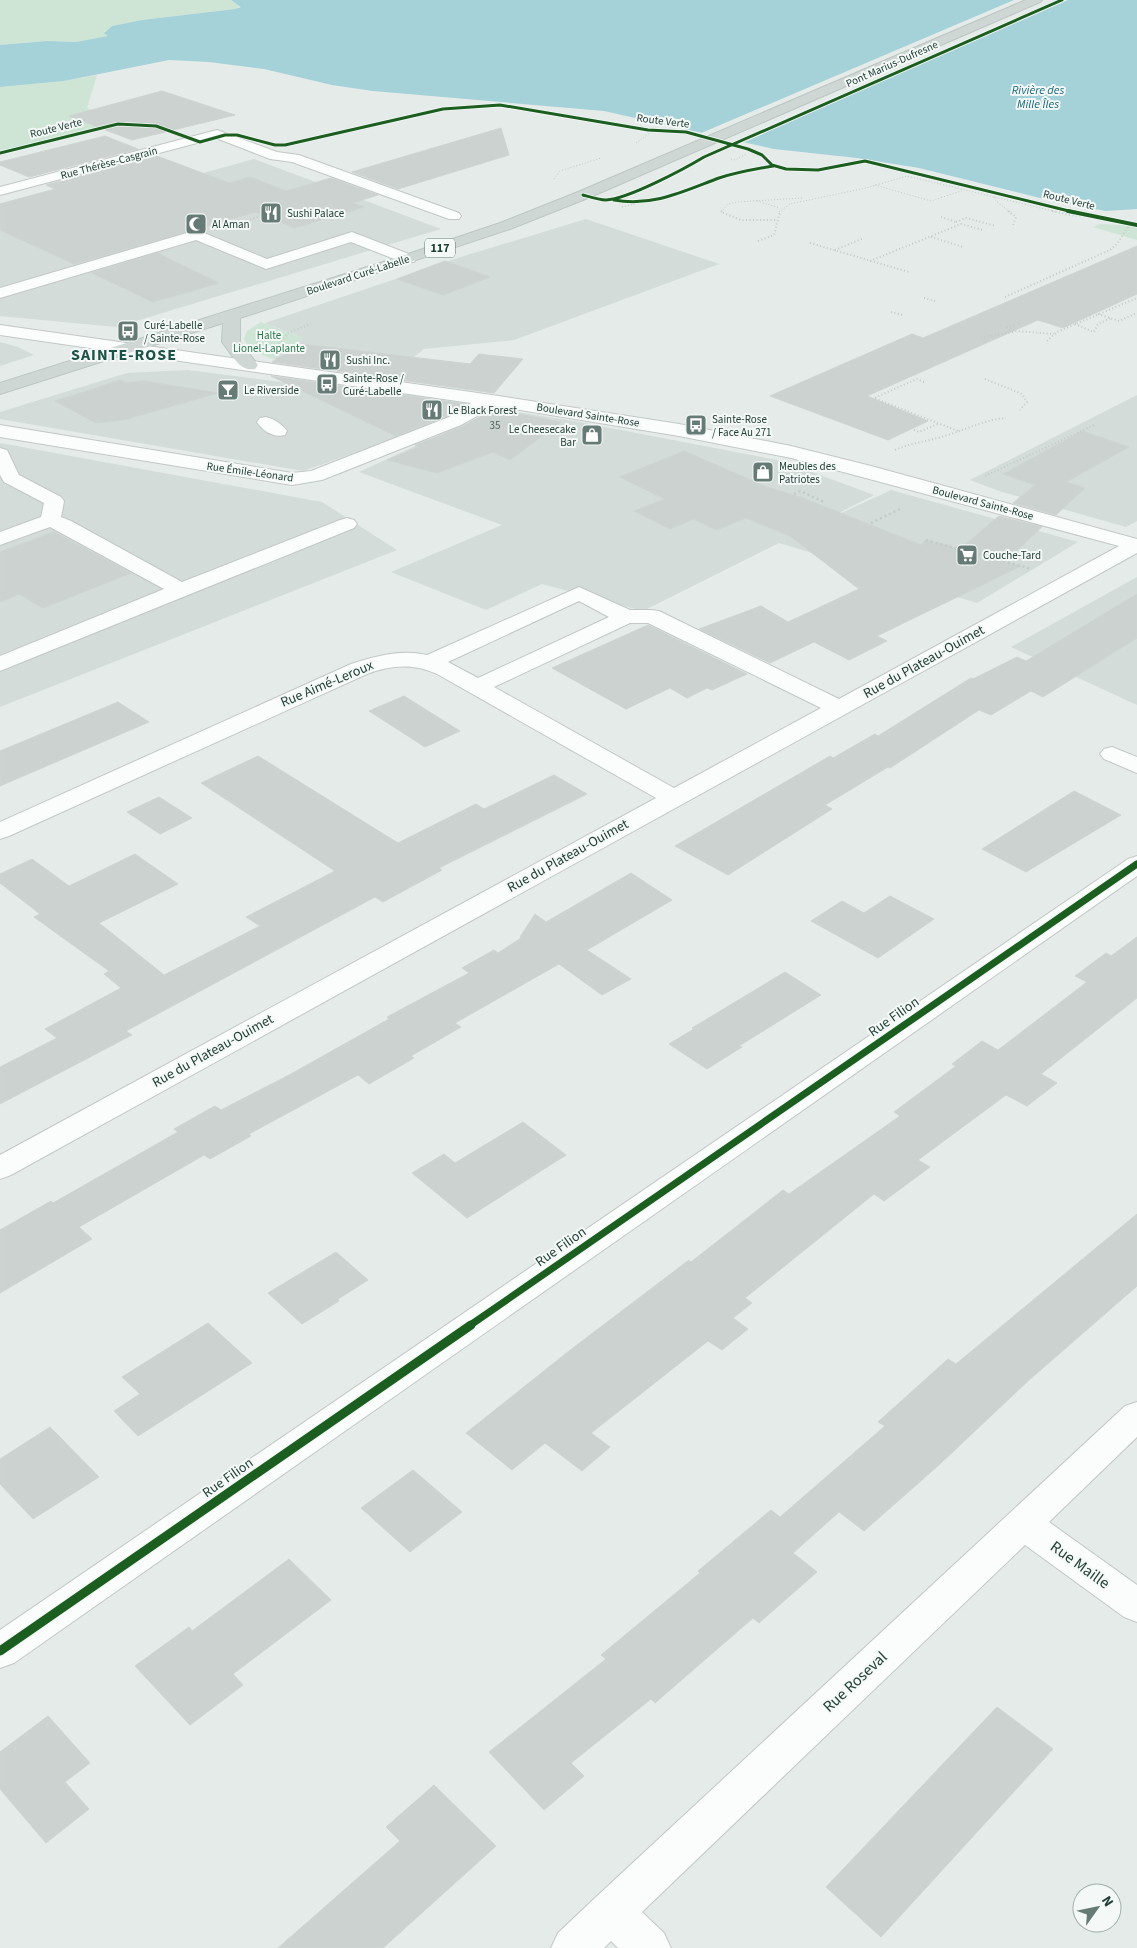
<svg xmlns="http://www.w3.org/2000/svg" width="1137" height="1948" font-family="'Source Sans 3',sans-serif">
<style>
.built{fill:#d3dcd8}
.green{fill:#cee4d5}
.water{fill:#a5d1d9}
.pier{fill:#e5ebe8}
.building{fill:#ccd2d0;stroke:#ced4d1}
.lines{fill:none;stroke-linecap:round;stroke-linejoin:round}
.minor-casing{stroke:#c2c8c5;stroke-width:2}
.major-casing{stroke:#bdc6c4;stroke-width:2}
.path-far2{stroke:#c1cbc8;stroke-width:1;stroke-dasharray:1 2;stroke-linecap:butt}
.path-far1{stroke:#c1cbc8;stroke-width:2;stroke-dasharray:1 2.5;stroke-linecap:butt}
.path{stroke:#c1cbc8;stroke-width:2.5;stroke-dasharray:2 3;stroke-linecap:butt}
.minor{fill:#fbfcfc;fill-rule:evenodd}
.major{fill:#ced7d4;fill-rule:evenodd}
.cycleway-far3-casing{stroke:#f4f9f7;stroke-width:4.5}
.cycleway-far2-casing{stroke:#f4f9f7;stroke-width:5.5}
.cycleway-far1-casing{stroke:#f4f9f7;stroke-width:10}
.cycleway-casing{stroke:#f4f9f7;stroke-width:12}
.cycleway-far3{stroke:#1b5e20;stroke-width:3}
.cycleway-far2{stroke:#1b5e20;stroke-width:4}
.cycleway-far1{stroke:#1b5e20;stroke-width:7}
.cycleway{stroke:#1b5e20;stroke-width:9}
.labels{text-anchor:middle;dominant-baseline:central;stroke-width:4;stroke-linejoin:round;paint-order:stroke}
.far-street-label{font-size:11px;fill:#223f38;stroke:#f4f9f7}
.far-poi-label{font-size:11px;fill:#223f38;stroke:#f4f9f7;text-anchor:start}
.far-park-label{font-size:11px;fill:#2b774b;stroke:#f4f9f7}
.number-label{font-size:11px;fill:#4d645f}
.far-water-label{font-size:12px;font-style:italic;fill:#1a697d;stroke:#f4f9f7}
.shield{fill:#f4f9f7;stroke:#617771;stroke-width:1}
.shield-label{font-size:12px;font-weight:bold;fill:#223f38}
.street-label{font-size:14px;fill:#223f38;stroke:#f4f9f7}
.far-district-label{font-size:16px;font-weight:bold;letter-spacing:1px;fill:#1d5247;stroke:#f4f9f7}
.near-street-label{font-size:16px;fill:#223f38;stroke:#f4f9f7}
</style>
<rect width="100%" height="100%" fill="#e5ebe8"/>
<g class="built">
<polygon points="254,159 441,229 116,327 0,316 0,229"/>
<polygon points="586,219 719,264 514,340 424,349 393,373 273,359 303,338 265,323 464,256"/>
<polygon points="0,342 18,347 34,355 0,366"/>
<polygon points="188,370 465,406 440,423 303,471 0,419 0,412 127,373"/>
<polygon points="1137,395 1137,521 1126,527 999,491 970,480"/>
<polygon points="496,409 574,421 782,461 874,495 807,529 891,490 1078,542 977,603 779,543 643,611 542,584 486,610 391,572 502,525 359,472"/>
<polygon points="0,443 322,502 397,550 0,707"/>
<polygon points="1137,577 1137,705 1011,647"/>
</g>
<g class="green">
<polygon points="0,0 231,0 241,6 235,9 142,20 112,26 104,32 110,36 76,42 47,41 0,45"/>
<polygon points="97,75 87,108 121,125 0,155 0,87 64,81"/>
<polygon points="1100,224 1137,226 1137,240 1093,227"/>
<path d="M261 322 303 338 273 359C262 355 249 351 244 339L247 331Z"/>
</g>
<polygon class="water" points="231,0 1137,0 1137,209 1106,211 1052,201 919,168 857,158 774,149 604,111 373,91 332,85 264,69 209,62 169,60 64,81 0,87 0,45 47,41 76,42 108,36 104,33 112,26 142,20 235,9 241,7"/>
<polygon class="pier" points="1014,0 1068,0 740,144 699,134"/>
<g class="building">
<polygon points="162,91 235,115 132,140 69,116"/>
<polygon points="501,128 509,155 398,189 352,172"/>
<polygon points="105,136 138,149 29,177 0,165 0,162"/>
<polygon points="157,156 229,183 250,177 286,191 331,178 378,195 352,203 364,207 294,228 256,212 74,264 0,230 0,204 55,189 46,185"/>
<polygon points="1137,246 1137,294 1063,328 1038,320 867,396 928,421 888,440 770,396 912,334 923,338"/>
<polygon points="157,253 219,283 153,302 92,273"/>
<polygon points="445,261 490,277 443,295 397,279"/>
<polygon points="301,344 470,364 479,354 523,359 494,393 272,362"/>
<polygon points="271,376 466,404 448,415 396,436"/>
<polygon points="121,380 126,383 144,381 218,393 123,420 96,423 55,401"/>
<polygon points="488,408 561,422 510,460 493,452 437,473 387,460 418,447 415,445 462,427 480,417"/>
<polygon points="1082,431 1129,447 1066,482 1085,488 1056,515 1013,503 1035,485 1003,474"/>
<polygon points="684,451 767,487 803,498 921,545 926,540 960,549 999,516 1042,527 1004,562 1021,566 877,636 887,641 849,660 814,642 770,663 699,629 761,606 788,622 859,589 790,536 746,518 716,530 694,519 670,529 634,511 665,499 620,477"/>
<polygon points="54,532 131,573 43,608 19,594 0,602 0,552"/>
<polygon points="1137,594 1137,638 1043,697 1031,691 991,715 979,710 890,768 888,767 825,805 832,809 728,875 675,846 830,756 833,758 875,734 878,736 971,678 973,679 1017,657 1026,661"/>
<polygon points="648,625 747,674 712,690 707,688 687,698 670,688 626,709 552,668"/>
<polygon points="404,696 460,731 425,747 369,711"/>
<polygon points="118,702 149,722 0,786 0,751"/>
<polygon points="258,756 398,843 476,804 484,809 554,775 587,794 439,868 442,870 383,902 375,897 126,1031 132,1035 0,1104 0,1067 57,1038 45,1029 121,988 104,974 109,971 34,917 40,914 0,883 0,874 32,859 69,886 135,854 178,884 99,923 164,975 260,926 246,917 335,871 201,783"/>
<polygon points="1074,791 1121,815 1026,872 982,849"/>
<polygon points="159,797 192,818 160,834 127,812"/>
<polygon points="631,873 672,900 587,950 631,979 602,995 559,964 455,1023 461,1027 411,1056 414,1058 369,1084 358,1075 249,1134 251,1136 210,1159 204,1155 79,1227 92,1239 0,1293 0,1230 51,1201 53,1203 178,1132 174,1129 215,1106 221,1110 291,1074 389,1019 387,1017 469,973 462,968 494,950 498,953 521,938 520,937 535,914 546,922"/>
<polygon points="890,896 934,919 878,958 811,921 842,901 864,913"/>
<polygon points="1137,937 1137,998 1041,1074 1057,1083 1027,1106 1006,1095 918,1160 930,1167 884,1201 874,1194 745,1298 752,1303 733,1318 748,1329 722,1350 708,1341 591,1433 610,1447 582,1471 545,1443 512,1470 466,1433 569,1351 689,1260 691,1262 783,1190 789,1194 900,1116 894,1112 956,1066 952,1064 982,1041 998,1050 1087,982 1075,976 1106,953 1111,956"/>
<polygon points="785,972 821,995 739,1046 742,1047 707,1069 669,1044 694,1029 692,1028"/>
<polygon points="523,1122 566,1155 467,1218 412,1173 444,1154 455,1163"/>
<polygon points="1137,1214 1137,1286 1028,1381 940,1464 864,1531 839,1512 793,1553 817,1572 759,1623 753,1618 655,1703 651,1699 571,1763 584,1776 544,1810 489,1752 606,1659 601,1655 700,1573 698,1571 771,1510 780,1517 885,1426 878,1422 948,1359 956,1364"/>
<polygon points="336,1252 368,1280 338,1299 339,1301 302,1324 268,1293"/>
<polygon points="208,1323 252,1363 138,1436 114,1411 140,1394 122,1377"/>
<polygon points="50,1427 99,1477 33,1519 0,1484 0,1459"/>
<polygon points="413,1470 462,1512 410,1552 361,1508"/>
<polygon points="289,1559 331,1600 233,1674 243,1685 190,1725 135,1666 189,1627 192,1631"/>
<polygon points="997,1707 1053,1749 881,1937 826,1887"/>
<polygon points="48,1716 90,1763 65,1782 89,1809 46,1843 0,1789 0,1752"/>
<polygon points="434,1785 496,1846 383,1948 278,1948 400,1841 386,1827"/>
</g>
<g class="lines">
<g class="minor-casing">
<g id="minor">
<polygon points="217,130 277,152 299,155 459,213 461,216 459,219 449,219 292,162 270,159 216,138 0,195 0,187"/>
<polygon points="197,230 267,259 352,232 414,256 416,259 414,262 402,262 351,242 266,269 196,240 0,298 0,288"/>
<path d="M0 325 485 394 679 424 791 446 871 466 1137 539V553L11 1175 0 1179V1155L656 798 437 674C413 663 391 665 367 674L9 836 0 839V822L351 664C376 656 401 649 427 655L579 587 630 610H651L659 611 839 699 1119 546 791 458 679 436 489 405 479 415 461 425 322 480 292 485 0 437V425L292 473 311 471 449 417 471 403 0 335ZM579 601 609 617 478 678 448 662ZM630 623H648L821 708 674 788 494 687Z"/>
<path d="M266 417C274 419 282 424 287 431L285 435C273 438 263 431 257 422L260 418Z"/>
<polygon points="0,448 7,450 19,475 61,497 64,501 61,517 71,521 182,582 340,520 347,518 354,520 357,524 354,528 0,671 0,656 164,589 50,527 0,545 0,532 41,517 44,503 4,482 0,475"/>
<polygon points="1112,747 1137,757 1137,773 1104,759 1100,754 1104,749"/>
<polygon points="1137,856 1137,876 14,1663 0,1668 0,1630 1128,859"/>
<polygon points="1137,1402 1137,1437 1049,1522 1137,1585 1137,1622 1124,1617 1025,1545 642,1912 664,1933 671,1948 618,1948 611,1941 604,1948 551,1948 558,1933 596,1897 1125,1406"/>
</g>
</g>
<g class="major-casing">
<path id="major" d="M1026 0H1042L1040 2 588 198 510 229 240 318V342L258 365 255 369C240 372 233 356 225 346L222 342 223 323 0 394V383L402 256 500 223 578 192Z"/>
</g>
<g class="path-far2">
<polyline points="636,143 654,130"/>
<polyline points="731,159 735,160 746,154"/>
<polyline points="554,179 560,171 601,158"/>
<polyline points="875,185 931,201 964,190"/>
<polyline points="994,197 996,201 1010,212"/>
<polyline points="757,201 780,208"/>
<polyline points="622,207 640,203"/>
<polyline points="721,212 728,204 737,202 802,198"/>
<polyline points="779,212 790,204 866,188 907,176 1057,212"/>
</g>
<g class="path-far1">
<polyline points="722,211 721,212 741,220 776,220"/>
<polyline points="1008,211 1016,217 1013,225"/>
<polyline points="1052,211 1070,215 1094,217"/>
<polyline points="941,217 956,222"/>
<polyline points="956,222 966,218 996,226"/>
<polyline points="240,223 264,215"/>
<polyline points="931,237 963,247"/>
<polyline points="758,241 774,235 780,211"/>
<polyline points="810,243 909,272"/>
<polyline points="835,250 864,238"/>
<polyline points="870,261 961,224 983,230"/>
<polyline points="1005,297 1110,250 1117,244 1130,224"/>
<polyline points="924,298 935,301"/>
<polyline points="891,312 903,315"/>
<polyline points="1098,314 1119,321 1137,313"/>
<polyline points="1075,324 1094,332 1098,324 1111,318"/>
<polyline points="1014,325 1007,327 1014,330"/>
<polyline points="981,338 1017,331 1054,334"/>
<polyline points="1047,341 1057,332 1137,298"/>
<polyline points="279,344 288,333 311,324"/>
<polyline points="985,379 1022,394 1027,402 1020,410"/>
<polyline points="924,382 917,379 874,398 958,431"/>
<polyline points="914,430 919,432 938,424"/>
<path d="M895 450C910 443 925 442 941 437 963 431 983 420 1006 418"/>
<polyline points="985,476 1094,425"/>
</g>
<g class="path">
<polyline points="794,494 800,491 824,502"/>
<polyline points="871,523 900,509"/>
<polyline points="926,540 1032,569"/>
</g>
<use href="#minor" class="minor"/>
<use href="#major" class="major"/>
<g class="cycleway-far3-casing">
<g id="cycleway-far3">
<polyline points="0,153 118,124 156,126 200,142 225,135 237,135 275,145 285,145 443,109 500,105 648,130 686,132 748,149 762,155 772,165 786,169 818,170 865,161 1073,212"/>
<path d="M583 195C590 197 599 200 606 200 628 199 684 169 704 157L1062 0"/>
<path d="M614 200C653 207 684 191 719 178 737 172 755 169 773 166"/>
</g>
</g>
<g class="cycleway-far2-casing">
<polyline id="cycleway-far2" points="1068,211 1137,225"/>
</g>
<g class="cycleway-far1-casing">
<polyline id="cycleway-far1" points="469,1326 1137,864"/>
</g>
<g class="cycleway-casing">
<polyline id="cycleway" points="0,1651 471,1325"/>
</g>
<use href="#cycleway-far3" class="cycleway-far3"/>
<use href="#cycleway-far2" class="cycleway-far2"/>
<use href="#cycleway-far1" class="cycleway-far1"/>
<use href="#cycleway" class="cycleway"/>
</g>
<defs>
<g id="restaurant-square" transform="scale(1.125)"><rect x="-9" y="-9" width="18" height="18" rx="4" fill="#667b76" stroke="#f4f9f7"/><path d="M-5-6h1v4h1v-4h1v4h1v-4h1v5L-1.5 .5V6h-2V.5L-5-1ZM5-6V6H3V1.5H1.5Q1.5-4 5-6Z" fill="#fff"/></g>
<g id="mosque-square" transform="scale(1.125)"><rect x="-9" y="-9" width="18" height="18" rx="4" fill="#667b76" stroke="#f4f9f7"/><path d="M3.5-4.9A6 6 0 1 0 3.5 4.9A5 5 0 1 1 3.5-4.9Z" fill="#fff"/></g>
<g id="bus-square" transform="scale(1.125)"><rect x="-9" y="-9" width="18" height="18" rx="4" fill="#667b76" stroke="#f4f9f7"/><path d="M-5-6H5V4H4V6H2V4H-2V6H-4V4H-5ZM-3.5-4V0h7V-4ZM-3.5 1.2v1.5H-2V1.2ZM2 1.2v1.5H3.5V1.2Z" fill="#fff"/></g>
<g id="bar-square" transform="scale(1.125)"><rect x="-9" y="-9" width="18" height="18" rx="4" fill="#667b76" stroke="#f4f9f7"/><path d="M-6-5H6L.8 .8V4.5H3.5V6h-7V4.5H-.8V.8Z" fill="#fff"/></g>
<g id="shop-square" transform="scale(1.125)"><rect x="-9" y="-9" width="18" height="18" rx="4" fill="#667b76" stroke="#f4f9f7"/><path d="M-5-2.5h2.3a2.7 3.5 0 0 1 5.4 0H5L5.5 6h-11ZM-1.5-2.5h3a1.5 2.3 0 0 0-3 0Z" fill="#fff"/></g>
<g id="supermarket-square" transform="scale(1.125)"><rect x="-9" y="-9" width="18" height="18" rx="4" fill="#667b76" stroke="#f4f9f7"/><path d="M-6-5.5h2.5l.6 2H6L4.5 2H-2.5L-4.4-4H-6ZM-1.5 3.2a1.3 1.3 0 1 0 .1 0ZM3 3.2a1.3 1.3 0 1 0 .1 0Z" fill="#fff"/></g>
</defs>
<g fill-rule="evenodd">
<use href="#restaurant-square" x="271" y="213"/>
<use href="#mosque-square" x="196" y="224"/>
<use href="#bus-square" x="128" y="331"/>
<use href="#restaurant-square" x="330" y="360"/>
<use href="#bus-square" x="327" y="384"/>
<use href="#bar-square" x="228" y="390"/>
<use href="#restaurant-square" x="432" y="410"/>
<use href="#bus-square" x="696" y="425"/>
<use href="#shop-square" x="592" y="435"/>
<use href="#shop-square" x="763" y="472"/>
<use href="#supermarket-square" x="967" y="555"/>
</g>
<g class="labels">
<g class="far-street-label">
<text transform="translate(892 64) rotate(-24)">Pont Marius-Dufresne</text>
<text transform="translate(663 121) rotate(7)">Route Verte</text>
<text transform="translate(56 128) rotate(-14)">Route Verte</text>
<text transform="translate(109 163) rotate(-15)">Rue Thérèse-Casgrain</text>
<text transform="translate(1069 200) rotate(14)">Route Verte</text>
<text transform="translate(358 275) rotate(-18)">Boulevard Curé-Labelle</text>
<text transform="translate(588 415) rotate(9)">Boulevard Sainte-Rose</text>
<text transform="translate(250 472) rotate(8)">Rue Émile-Léonard</text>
<text transform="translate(983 503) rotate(15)">Boulevard Sainte-Rose</text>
</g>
<g class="far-poi-label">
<text x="287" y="213">Sushi Palace</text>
<text x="212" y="224">Al Aman</text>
<text x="144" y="325">Curé-Labelle<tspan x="144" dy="13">/ Sainte-Rose</tspan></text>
<text x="346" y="360">Sushi Inc.</text>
<text x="343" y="378">Sainte-Rose /<tspan x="343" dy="13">Curé-Labelle</tspan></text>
<text x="244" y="390">Le Riverside</text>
<text x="448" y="410">Le Black Forest</text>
<text x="712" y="419">Sainte-Rose<tspan x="712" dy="13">/ Face Au 271</tspan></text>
<text x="576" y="429" text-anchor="end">Le Cheesecake<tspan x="576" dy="13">Bar</tspan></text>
<text x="779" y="466">Meubles des<tspan x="779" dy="13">Patriotes</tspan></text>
<text x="983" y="555">Couche-Tard</text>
</g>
<g class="far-park-label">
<text x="269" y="335">Halte<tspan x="269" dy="13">Lionel-Laplante</tspan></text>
</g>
<g class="number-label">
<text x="495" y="425">35</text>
</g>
<g class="far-water-label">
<text x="1038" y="90">Rivière des<tspan x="1038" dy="14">Mille Îles</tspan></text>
</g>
<rect class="shield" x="425" y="238.5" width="30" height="19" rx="4"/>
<g class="shield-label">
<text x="440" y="248">117</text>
</g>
<g class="street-label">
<text transform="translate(924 662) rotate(-29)">Rue du Plateau-Ouimet</text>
<text transform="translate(327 684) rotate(-23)">Rue Aimé-Leroux</text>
<text transform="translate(568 856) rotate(-29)">Rue du Plateau-Ouimet</text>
<text transform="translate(894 1017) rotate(-35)">Rue Filion</text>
<text transform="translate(213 1051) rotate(-29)">Rue du Plateau-Ouimet</text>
<text transform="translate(561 1247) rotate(-35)">Rue Filion</text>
<text transform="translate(228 1478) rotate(-35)">Rue Filion</text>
</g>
<g class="far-district-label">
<text x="124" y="355">SAINTE-ROSE</text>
</g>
<g class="near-street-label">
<text transform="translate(1080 1565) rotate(36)">Rue Maille</text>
<text transform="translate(855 1682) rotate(-43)">Rue Roseval</text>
</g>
</g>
<g transform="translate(1097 1908) rotate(57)"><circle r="24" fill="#f4f9f7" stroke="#a0afab"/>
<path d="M0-4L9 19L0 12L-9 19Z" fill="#667b76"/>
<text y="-8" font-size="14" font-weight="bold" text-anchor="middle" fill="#223f38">N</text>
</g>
</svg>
